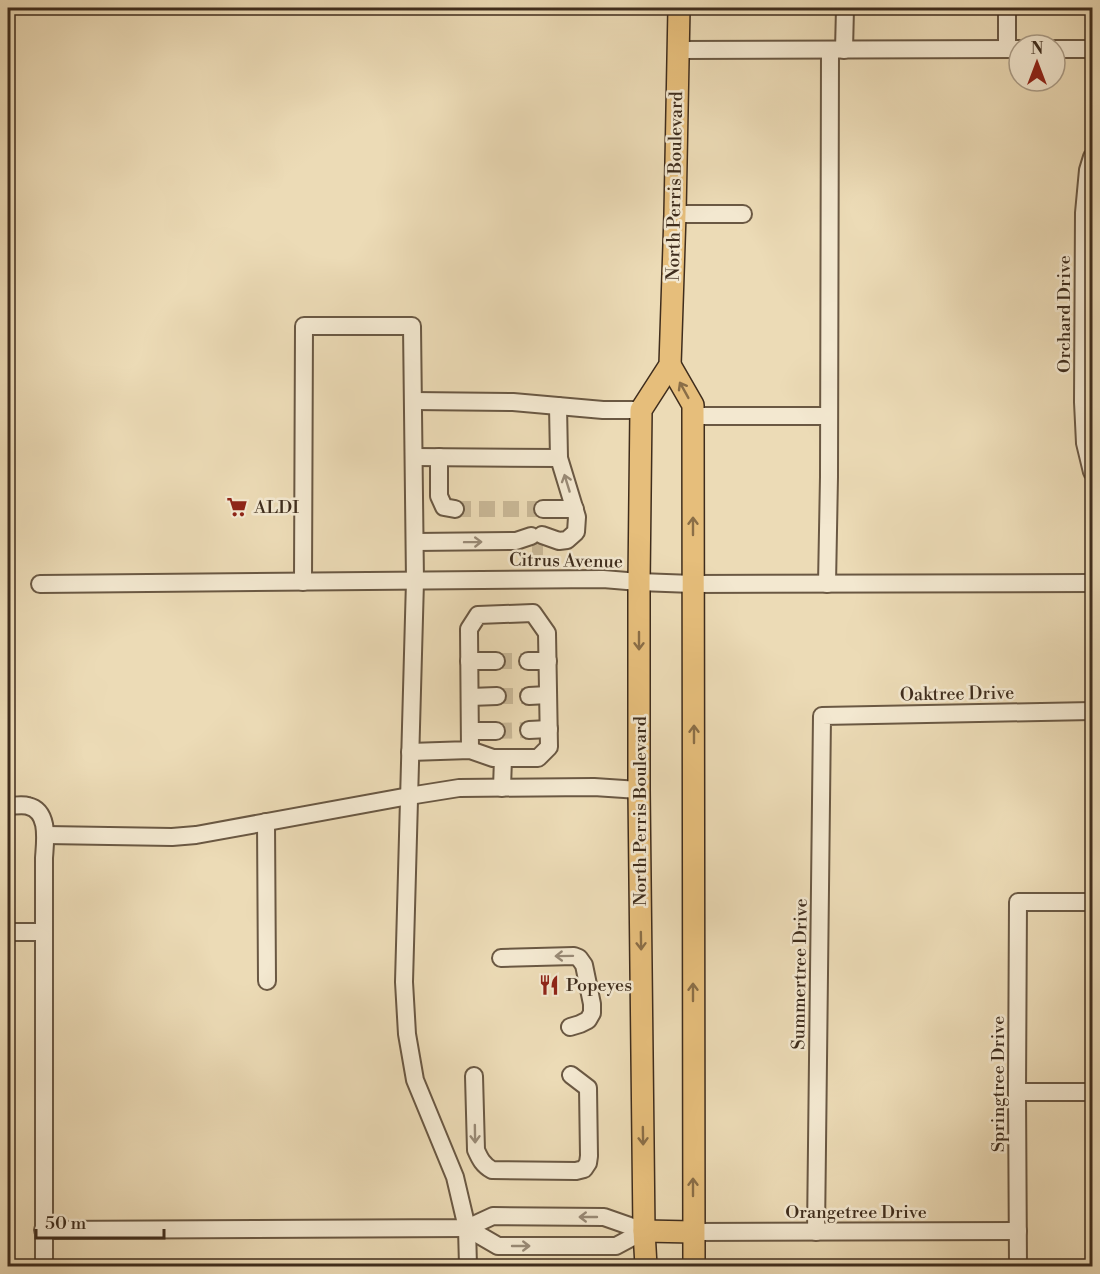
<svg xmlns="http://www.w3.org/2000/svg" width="1100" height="1274" font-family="'Libre Bodoni',serif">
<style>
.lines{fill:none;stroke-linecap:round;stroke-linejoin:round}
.minor-tunnel{stroke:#c9b897;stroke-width:16;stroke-dasharray:16 8;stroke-linecap:butt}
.minor-casing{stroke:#6a5843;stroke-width:20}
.major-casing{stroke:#3f2d1d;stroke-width:24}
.minor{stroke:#f3e8d0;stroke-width:16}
.major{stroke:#e6be7b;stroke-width:21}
.oneway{stroke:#8a6e47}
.oneway2{stroke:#998a76}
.labels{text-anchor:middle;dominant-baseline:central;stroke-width:5;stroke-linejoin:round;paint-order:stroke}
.street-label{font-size:18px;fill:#3f2d1d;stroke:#f3e8d0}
.poi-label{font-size:18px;fill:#3f2d1d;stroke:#f3e8d0;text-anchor:start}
</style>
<rect width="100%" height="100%" fill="#ecdbb6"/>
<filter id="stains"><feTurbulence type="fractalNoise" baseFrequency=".00333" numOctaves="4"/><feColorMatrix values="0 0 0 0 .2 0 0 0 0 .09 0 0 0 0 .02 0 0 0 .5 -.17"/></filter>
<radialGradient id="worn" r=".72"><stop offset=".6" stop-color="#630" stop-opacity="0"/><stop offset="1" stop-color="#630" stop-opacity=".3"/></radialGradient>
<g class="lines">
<g class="minor-tunnel">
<polyline points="455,509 543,509"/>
<polyline points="532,547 543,547"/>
<polyline points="496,661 528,661"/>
<polyline points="497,696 529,696"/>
<polyline points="496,731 529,730"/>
</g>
<g class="minor-casing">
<g id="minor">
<polyline points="1007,49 1007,8"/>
<polyline points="1055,49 1092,49"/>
<polyline points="678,50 1019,49"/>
<polyline points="844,50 845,8"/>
<polyline points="1092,157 1088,170 1084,213 1083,402 1085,443 1092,472"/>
<polyline points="675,214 743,214"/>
<polyline points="413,401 513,402 603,410 641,410"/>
<polyline points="693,416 829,416"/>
<polyline points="414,457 559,458"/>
<polyline points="439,457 439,496 444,507 455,509"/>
<polyline points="543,509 575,509"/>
<polyline points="542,535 559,541 567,540 576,532 577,517 559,458 558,406"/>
<polyline points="415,542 516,541 531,536"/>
<polyline points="303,582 304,326 412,326 415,581 404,982 407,1034 415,1080 455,1177 467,1228 468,1266"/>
<polyline points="40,584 603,579 639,582 693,584 1092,583"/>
<polyline points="827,584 829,477 830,50"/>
<polyline points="469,661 496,661"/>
<polyline points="528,661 548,661"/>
<polyline points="529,696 548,695"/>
<polyline points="470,697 497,696"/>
<polyline points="529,730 549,729"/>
<polyline points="470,731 496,731"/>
<polyline points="410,752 470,750 493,758 538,758 549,747 547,633 533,613 478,615 469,629 470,750"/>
<polyline points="502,788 503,758"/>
<path d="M8 806C14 806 22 804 28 806 50 811 45 842 44 858V1266"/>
<polyline points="266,822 267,981"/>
<polyline points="46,835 172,837 196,835 409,796 459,788 594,787 639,790"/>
<polyline points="8,932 44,932"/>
<polyline points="501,958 574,956 579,958 584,965 592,1004 592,1013 588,1020 580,1024 570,1027"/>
<path d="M474 1076 476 1150C480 1159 483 1165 492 1170L576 1171 584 1169 588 1163 589 1156 588 1088 571 1075"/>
<polyline points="1017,1092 1092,1092"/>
<polyline points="467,1228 498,1246 616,1246 644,1231"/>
<polyline points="43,1230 467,1228 493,1216 604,1217 644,1231"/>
<polyline points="693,1232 1018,1231"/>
<polyline points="816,1232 822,716 1092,711"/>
<polyline points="1018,1266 1017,1092 1018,902 1092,902"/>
</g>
</g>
<g class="major-casing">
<g id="major">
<polyline points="670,365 693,405 694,1266"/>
<polyline points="644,1231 693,1232"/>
<polyline points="646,1266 644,1231 639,790 639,582 641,410 670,365 675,214 679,8"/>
</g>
</g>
<use href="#minor" class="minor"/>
<use href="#major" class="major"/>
</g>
<defs><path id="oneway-shaft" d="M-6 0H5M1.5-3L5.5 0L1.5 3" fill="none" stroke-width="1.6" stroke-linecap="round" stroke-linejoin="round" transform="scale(1.5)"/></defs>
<g class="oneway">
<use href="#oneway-shaft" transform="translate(684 390) rotate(-119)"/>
<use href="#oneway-shaft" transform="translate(693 526) rotate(-90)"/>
<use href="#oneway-shaft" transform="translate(639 641) rotate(90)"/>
<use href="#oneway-shaft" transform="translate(694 734) rotate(-90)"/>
<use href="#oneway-shaft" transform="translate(641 941) rotate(89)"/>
<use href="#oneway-shaft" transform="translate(693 992) rotate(-90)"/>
<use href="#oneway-shaft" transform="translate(643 1136) rotate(89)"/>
<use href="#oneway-shaft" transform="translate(693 1187) rotate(-90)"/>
</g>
<g class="oneway2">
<use href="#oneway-shaft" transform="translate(567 483) rotate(-107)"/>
<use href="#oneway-shaft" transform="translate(473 542) rotate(-1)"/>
<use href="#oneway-shaft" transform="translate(564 956) rotate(179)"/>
<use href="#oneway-shaft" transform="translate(475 1134) rotate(89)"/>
<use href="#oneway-shaft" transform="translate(588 1217) rotate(-180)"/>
<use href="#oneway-shaft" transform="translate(521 1246)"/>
</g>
<defs>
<g id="supermarket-bare" transform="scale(1.62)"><path d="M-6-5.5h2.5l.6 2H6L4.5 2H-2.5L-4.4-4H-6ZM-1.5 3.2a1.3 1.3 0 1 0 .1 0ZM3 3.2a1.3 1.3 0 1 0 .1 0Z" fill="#8f2418" stroke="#f3e8d0" stroke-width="2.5" paint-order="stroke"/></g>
<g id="restaurant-bare" transform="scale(1.62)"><path d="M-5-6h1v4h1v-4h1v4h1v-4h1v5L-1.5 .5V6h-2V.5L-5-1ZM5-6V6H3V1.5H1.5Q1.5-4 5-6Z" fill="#8f2418" stroke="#f3e8d0" stroke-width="2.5" paint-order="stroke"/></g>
</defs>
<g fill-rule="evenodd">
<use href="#supermarket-bare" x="237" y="507"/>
<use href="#restaurant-bare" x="549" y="985"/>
</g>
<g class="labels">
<g class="street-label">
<text transform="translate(675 186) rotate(-89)">North Perris Boulevard</text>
<text transform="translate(1064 314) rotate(-90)">Orchard Drive</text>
<text transform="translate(566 561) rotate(1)">Citrus Avenue</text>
<text transform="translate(957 694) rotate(-1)">Oaktree Drive</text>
<text transform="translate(640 811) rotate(-90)">North Perris Boulevard</text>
<text transform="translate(800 974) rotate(-89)">Summertree Drive</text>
<text transform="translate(998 1084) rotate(-90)">Springtree Drive</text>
<text x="856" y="1212">Orangetree Drive</text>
</g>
<g class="poi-label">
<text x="254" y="507">ALDI</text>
<text x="566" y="985">Popeyes</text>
</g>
</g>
<rect width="1100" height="1274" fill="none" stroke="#ecdbb6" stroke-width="30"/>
<rect x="9" y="9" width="1082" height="1256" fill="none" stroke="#3f2d1d" stroke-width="3"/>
<rect x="15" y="15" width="1070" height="1244" fill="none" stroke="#3f2d1d" stroke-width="1.5"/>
<g transform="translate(1037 63)"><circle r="28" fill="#f3e8d0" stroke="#ab9d88" stroke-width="1.5"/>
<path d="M0-4.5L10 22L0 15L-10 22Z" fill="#8f2418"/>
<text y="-9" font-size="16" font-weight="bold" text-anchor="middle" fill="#3f2d1d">N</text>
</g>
<path d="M36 1229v9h128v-9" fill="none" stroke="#3f2d1d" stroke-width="3"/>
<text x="45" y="1229" font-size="18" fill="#3f2d1d" stroke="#f3e8d0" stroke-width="4.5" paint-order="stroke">50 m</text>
<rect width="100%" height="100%" filter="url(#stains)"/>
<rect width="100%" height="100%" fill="url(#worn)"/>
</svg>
